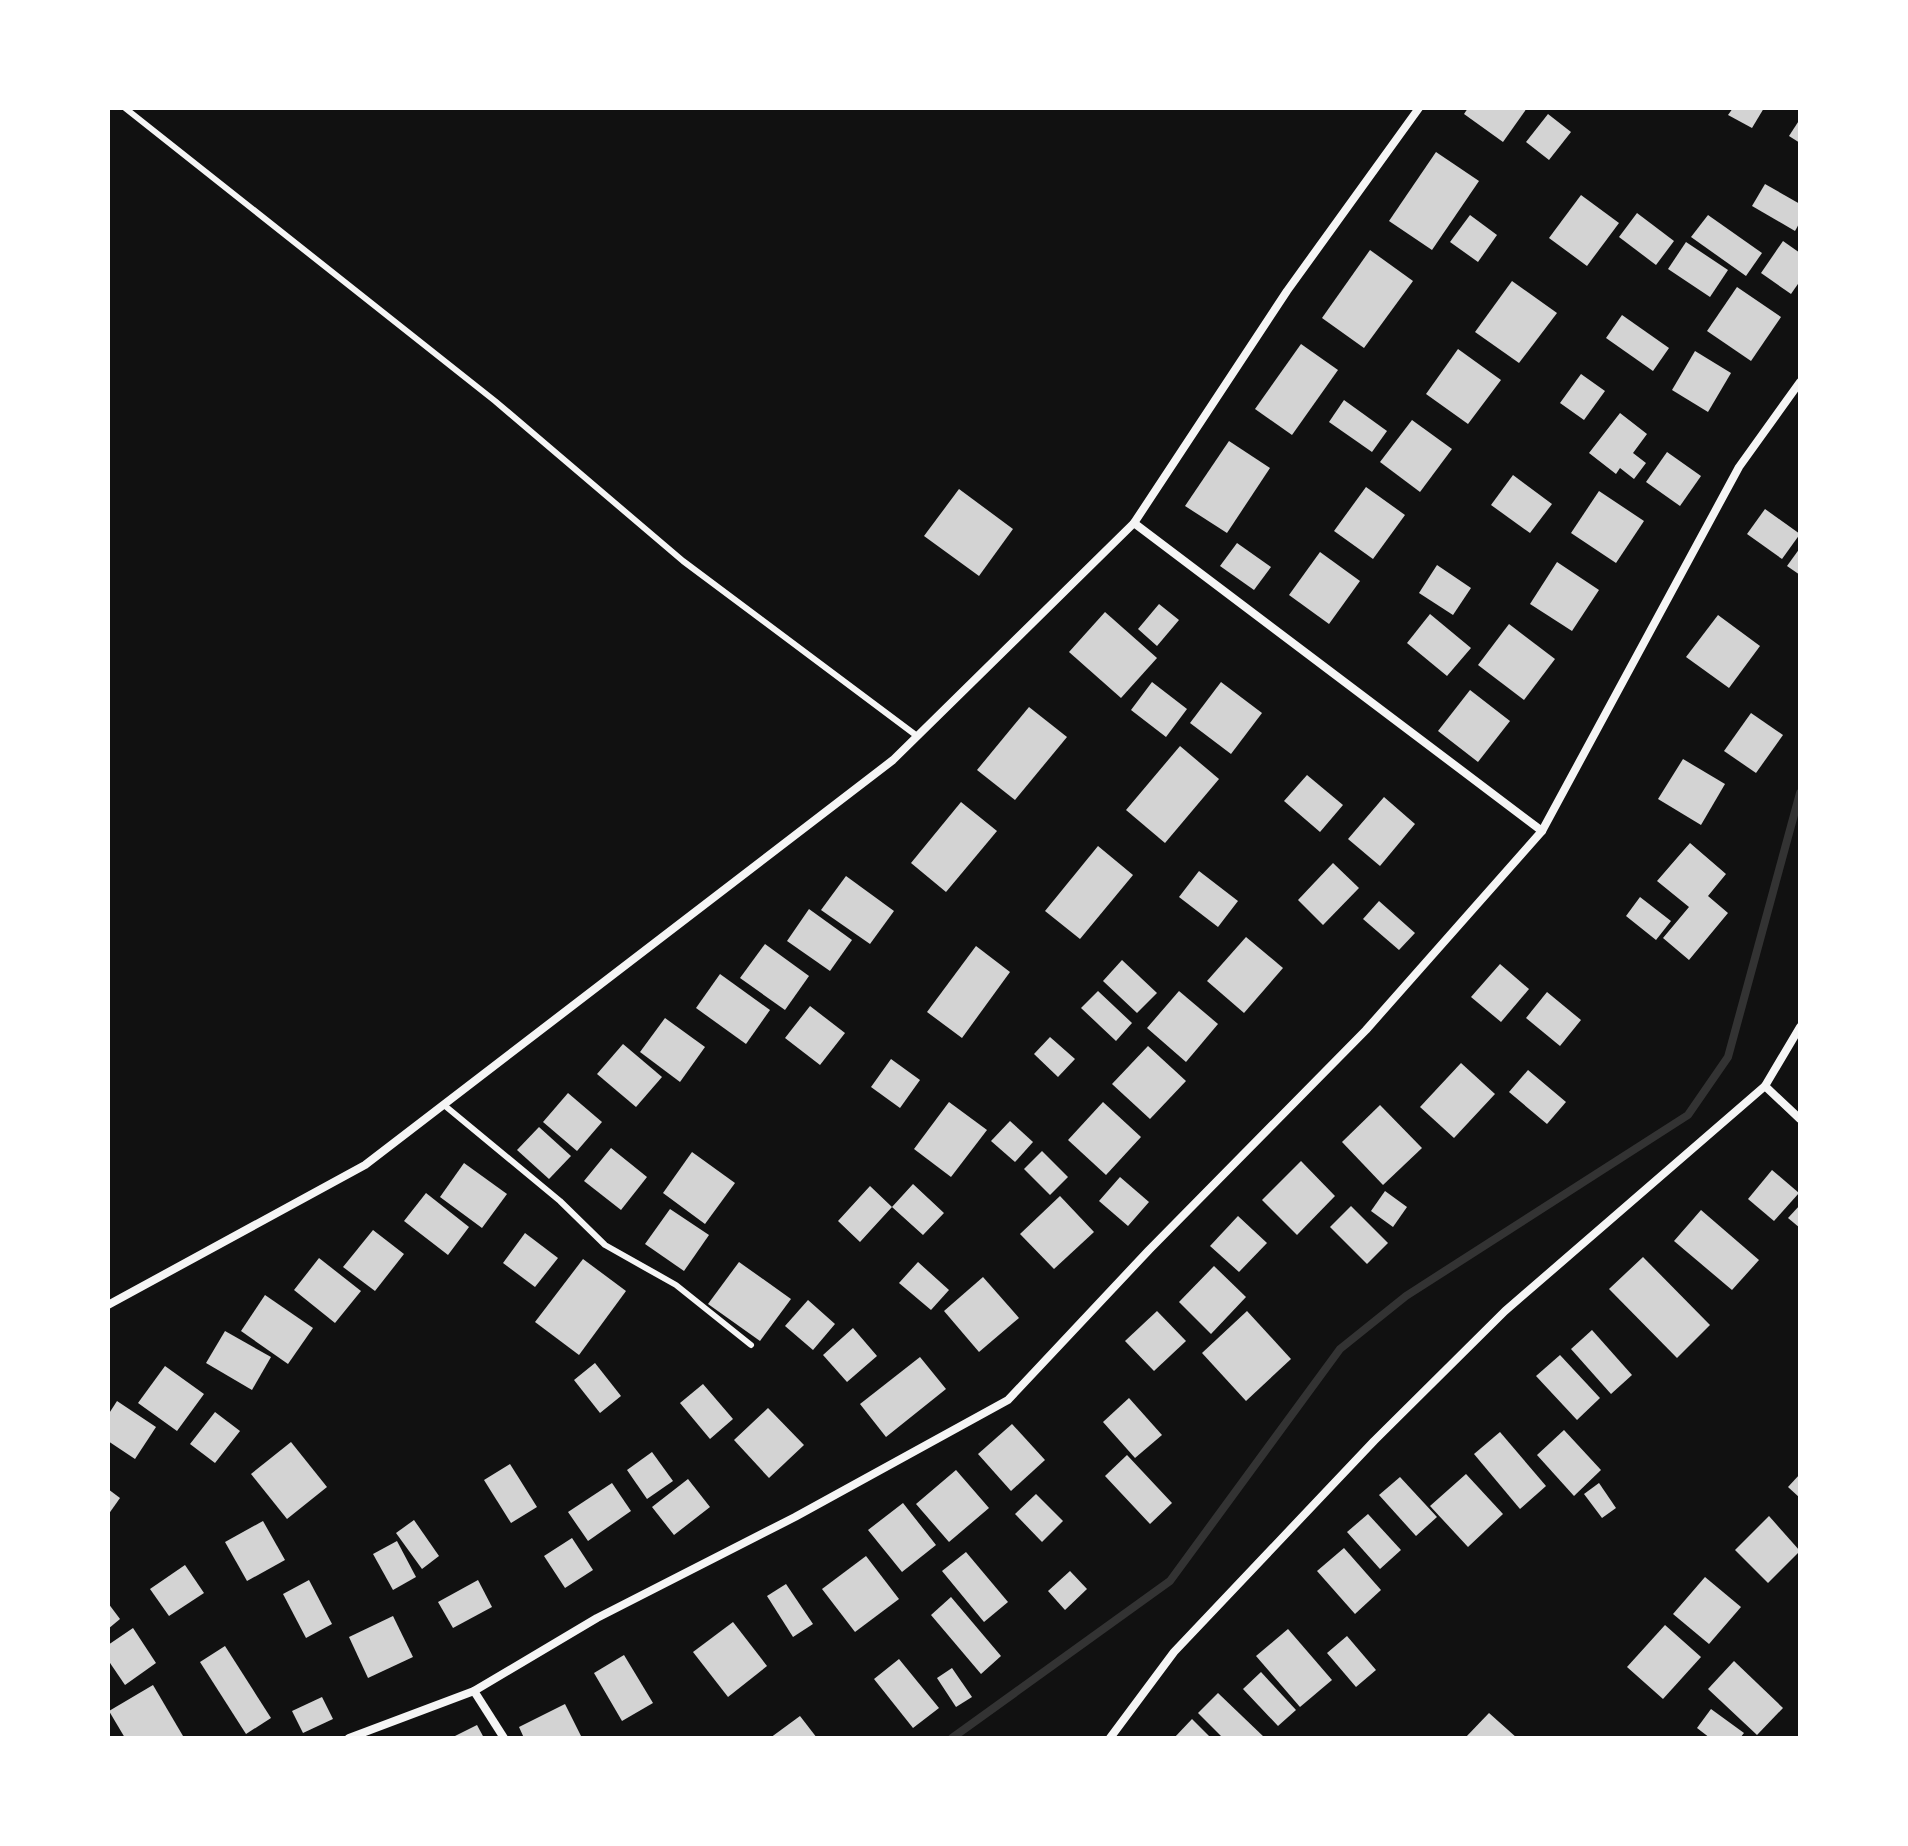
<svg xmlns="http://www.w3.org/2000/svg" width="1908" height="1846" font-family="'Work Sans',sans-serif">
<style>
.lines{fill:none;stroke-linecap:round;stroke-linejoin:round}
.stream{stroke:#333;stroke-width:8}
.building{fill:#d3d3d3}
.service{stroke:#f5f5f5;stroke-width:6}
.minor{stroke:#f5f5f5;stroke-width:8}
</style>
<rect width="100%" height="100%" fill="#111"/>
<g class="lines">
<polyline class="stream" points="952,1738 1170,1581 1340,1349 1406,1296 1688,1115 1728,1057 1800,793"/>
</g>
<g class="building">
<polygon points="1468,108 1527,108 1503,142 1464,114"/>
<polygon points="1733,108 1764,108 1752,128 1728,115"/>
<polygon points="1548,114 1571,132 1549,160 1526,142"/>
<polygon points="1800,119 1800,143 1789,136"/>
<polygon points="1436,152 1479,181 1432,250 1389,221"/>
<polygon points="1765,184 1800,204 1800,222 1795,231 1752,206"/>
<polygon points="1581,195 1619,223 1587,266 1549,238"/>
<polygon points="1637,213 1674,241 1656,265 1619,237"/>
<polygon points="1470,215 1497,235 1478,262 1450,242"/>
<polygon points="1708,215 1762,253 1746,276 1691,237"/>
<polygon points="1783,241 1800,253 1800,281 1791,294 1761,273"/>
<polygon points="1686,242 1728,270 1710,297 1668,269"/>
<polygon points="1370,250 1413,281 1364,348 1322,318"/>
<polygon points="1512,281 1557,313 1519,363 1475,332"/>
<polygon points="1737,287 1781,317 1751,361 1707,331"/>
<polygon points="1622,315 1669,348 1653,371 1606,338"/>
<polygon points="1301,344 1338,370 1292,435 1255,409"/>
<polygon points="1458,349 1501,380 1468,424 1426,394"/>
<polygon points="1695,351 1731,373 1708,412 1672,390"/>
<polygon points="1581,374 1605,391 1584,420 1560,403"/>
<polygon points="1344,400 1387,431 1372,452 1329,422"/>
<polygon points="1620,413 1647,434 1633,453 1646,463 1634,479 1620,468 1616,474 1589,453"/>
<polygon points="1412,420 1452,449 1420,492 1380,462"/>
<polygon points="1229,441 1270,468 1227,533 1185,506"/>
<polygon points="1667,452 1701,476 1680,506 1646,482"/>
<polygon points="1513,475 1552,504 1530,533 1491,505"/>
<polygon points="1366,487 1405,515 1373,559 1334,531"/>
<polygon points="959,489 1013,529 979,576 924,536"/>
<polygon points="1599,491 1644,521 1616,563 1571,533"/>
<polygon points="1765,509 1800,534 1782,559 1747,534"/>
<polygon points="1237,543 1271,567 1254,590 1220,566"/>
<polygon points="1800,548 1800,575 1787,566"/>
<polygon points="1320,552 1360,581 1329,624 1289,595"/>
<polygon points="1557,562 1599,590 1572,631 1530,604"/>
<polygon points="1437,565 1471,588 1453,615 1419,593"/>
<polygon points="1159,604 1179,620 1157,646 1138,629"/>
<polygon points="1105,612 1157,658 1121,698 1069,652"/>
<polygon points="1430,614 1471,648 1447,676 1407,643"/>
<polygon points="1718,615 1760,646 1729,688 1686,657"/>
<polygon points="1509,624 1555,659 1524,700 1478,665"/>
<polygon points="1152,682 1187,709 1166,737 1131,710"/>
<polygon points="1221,682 1262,713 1231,754 1190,723"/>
<polygon points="1470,690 1510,721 1478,762 1438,731"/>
<polygon points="1029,707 1067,737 1015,800 977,770"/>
<polygon points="1751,713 1783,735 1756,773 1724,751"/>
<polygon points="1180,746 1219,779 1165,843 1126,810"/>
<polygon points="1683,759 1725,784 1701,825 1658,799"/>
<polygon points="1307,775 1343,805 1320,832 1284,801"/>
<polygon points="1384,797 1415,824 1380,866 1348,839"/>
<polygon points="961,802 997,831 946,892 911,863"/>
<polygon points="1690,843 1726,874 1708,896 1728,913 1689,960 1663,938 1689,907 1657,881"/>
<polygon points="1098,846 1133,875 1080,939 1045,911"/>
<polygon points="1333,863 1359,888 1323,925 1298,900"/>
<polygon points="1199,871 1238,901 1218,927 1179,897"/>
<polygon points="846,876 894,911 870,944 821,910"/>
<polygon points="1640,897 1671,921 1656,940 1626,916"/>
<polygon points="1379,901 1415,933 1399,950 1363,919"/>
<polygon points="809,909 852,940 830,971 787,941"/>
<polygon points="1246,937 1283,968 1244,1013 1207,981"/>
<polygon points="765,944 809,976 785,1010 740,978"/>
<polygon points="976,946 1010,972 962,1038 927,1012"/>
<polygon points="1122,960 1157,993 1137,1013 1103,981"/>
<polygon points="1500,964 1529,989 1501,1022 1471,997"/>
<polygon points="720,974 770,1010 746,1044 696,1008"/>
<polygon points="1098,991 1132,1023 1116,1041 1081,1008"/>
<polygon points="1179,991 1218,1024 1186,1062 1147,1028"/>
<polygon points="1547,992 1581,1020 1560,1046 1526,1018"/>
<polygon points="810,1006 845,1033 820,1065 785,1038"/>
<polygon points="665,1018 705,1047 680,1082 640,1052"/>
<polygon points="1050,1037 1075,1059 1058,1077 1034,1054"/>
<polygon points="623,1044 662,1077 636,1107 597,1074"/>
<polygon points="1148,1046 1186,1081 1150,1119 1112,1084"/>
<polygon points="891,1059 920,1080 900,1108 871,1087"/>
<polygon points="1461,1063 1495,1094 1454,1138 1420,1107"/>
<polygon points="1528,1070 1566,1102 1547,1124 1509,1092"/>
<polygon points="568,1093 602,1122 577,1151 543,1122"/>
<polygon points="949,1102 987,1130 951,1177 914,1149"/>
<polygon points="1103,1102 1141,1137 1106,1175 1068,1140"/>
<polygon points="1380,1105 1422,1148 1383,1185 1342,1142"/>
<polygon points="1010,1121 1033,1142 1015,1162 991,1141"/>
<polygon points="539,1127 571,1156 549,1179 517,1150"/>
<polygon points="611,1148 647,1177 621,1210 584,1181"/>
<polygon points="1042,1151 1068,1177 1050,1195 1024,1169"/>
<polygon points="692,1152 735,1183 705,1224 663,1193"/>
<polygon points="1301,1161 1335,1196 1297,1235 1262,1200"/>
<polygon points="464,1163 507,1194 482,1228 440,1197"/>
<polygon points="1772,1170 1799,1193 1774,1221 1748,1199"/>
<polygon points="1120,1177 1149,1202 1128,1226 1099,1201"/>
<polygon points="913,1184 944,1213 923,1235 892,1207 860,1242 838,1221 870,1186 892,1207"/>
<polygon points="1385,1191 1407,1207 1393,1227 1371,1211"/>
<polygon points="426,1193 469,1227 448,1255 404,1221"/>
<polygon points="1060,1196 1094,1232 1054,1269 1020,1234"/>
<polygon points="1800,1205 1800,1228 1788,1218"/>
<polygon points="1351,1206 1388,1243 1367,1264 1330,1227"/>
<polygon points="670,1209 709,1235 684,1271 645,1244"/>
<polygon points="1701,1210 1759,1260 1732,1290 1674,1241"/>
<polygon points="1238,1216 1267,1243 1239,1272 1210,1246"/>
<polygon points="373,1230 404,1254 375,1291 343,1267"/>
<polygon points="525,1233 558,1258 535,1287 503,1263"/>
<polygon points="1643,1257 1710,1325 1677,1358 1609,1289"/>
<polygon points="319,1258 361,1291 335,1323 294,1290"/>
<polygon points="583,1259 626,1291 579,1355 535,1322"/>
<polygon points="739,1262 791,1299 760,1341 708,1304"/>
<polygon points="918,1262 949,1290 931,1310 899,1283"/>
<polygon points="1214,1266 1246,1297 1211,1334 1179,1302"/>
<polygon points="983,1277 1019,1318 979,1352 944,1311"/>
<polygon points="265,1295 313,1328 288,1364 241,1331"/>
<polygon points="808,1300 835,1324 813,1350 785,1326"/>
<polygon points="1157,1311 1186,1341 1154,1371 1125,1341"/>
<polygon points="1247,1311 1291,1359 1246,1401 1202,1353"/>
<polygon points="853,1328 877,1356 847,1382 823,1355"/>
<polygon points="1592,1330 1632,1375 1611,1394 1571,1349"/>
<polygon points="225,1331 271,1357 252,1390 206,1363"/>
<polygon points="1560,1355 1600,1398 1577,1420 1536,1376"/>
<polygon points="920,1357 946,1389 886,1437 860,1404"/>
<polygon points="595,1363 621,1396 600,1413 574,1380"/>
<polygon points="165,1366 204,1394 177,1431 138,1403"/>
<polygon points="703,1384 733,1419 710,1439 680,1403"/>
<polygon points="1129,1398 1162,1435 1135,1458 1103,1422"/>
<polygon points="117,1401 156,1427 135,1459 108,1441 108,1415"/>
<polygon points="768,1408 804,1445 769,1478 734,1440"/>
<polygon points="215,1412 240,1431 215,1463 190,1444"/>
<polygon points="1012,1424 1045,1460 1011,1491 978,1454"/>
<polygon points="1564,1430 1601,1470 1574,1496 1537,1455"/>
<polygon points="1500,1432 1546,1486 1520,1509 1474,1454"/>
<polygon points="291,1442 327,1487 287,1519 251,1474"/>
<polygon points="652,1452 673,1481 647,1499 627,1470"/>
<polygon points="1127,1455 1172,1503 1150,1524 1105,1476"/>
<polygon points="510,1464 537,1507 511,1523 484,1480"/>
<polygon points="956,1470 989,1508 949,1542 916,1504"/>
<polygon points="1466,1474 1503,1514 1468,1547 1430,1506"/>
<polygon points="1800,1474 1800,1498 1788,1487"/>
<polygon points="1400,1477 1437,1517 1416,1536 1379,1495"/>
<polygon points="688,1479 710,1507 674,1535 652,1507"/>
<polygon points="612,1483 631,1511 588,1541 568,1512"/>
<polygon points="1599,1483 1616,1508 1602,1518 1584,1494"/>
<polygon points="108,1489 120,1498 108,1515"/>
<polygon points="1036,1494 1063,1521 1042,1542 1015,1514"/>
<polygon points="903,1503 936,1545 902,1572 868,1530"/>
<polygon points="1368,1514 1401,1550 1380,1569 1347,1532"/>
<polygon points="1769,1516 1800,1551 1768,1583 1735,1550"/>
<polygon points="414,1520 439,1556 422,1569 396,1533"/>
<polygon points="263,1521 285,1560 247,1581 225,1542"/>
<polygon points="572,1538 593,1570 565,1588 544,1556"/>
<polygon points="397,1541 416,1577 393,1590 373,1554"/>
<polygon points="1344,1548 1381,1590 1355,1614 1317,1571"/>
<polygon points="966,1552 1008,1602 984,1622 942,1571"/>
<polygon points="866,1556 899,1599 855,1632 822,1589"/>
<polygon points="185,1565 204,1593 169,1616 150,1589"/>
<polygon points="1070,1571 1087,1589 1065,1610 1048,1591"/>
<polygon points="1705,1577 1741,1607 1709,1644 1673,1614"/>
<polygon points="309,1580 332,1624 306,1638 283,1594"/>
<polygon points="478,1580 492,1607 453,1628 438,1602"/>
<polygon points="786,1584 813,1624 793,1637 767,1596"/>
<polygon points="951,1597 1001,1656 981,1674 931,1615"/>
<polygon points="108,1603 120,1619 108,1629"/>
<polygon points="393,1616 413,1657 368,1678 349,1637"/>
<polygon points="733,1622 767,1666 728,1697 693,1652"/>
<polygon points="1665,1625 1701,1657 1663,1699 1627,1667"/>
<polygon points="133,1628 156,1663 125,1685 108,1660 108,1645"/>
<polygon points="1288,1629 1332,1680 1300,1707 1256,1656"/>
<polygon points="1347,1636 1376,1670 1356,1687 1327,1653"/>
<polygon points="225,1646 271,1718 246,1734 200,1662"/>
<polygon points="624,1655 653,1703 622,1721 594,1673"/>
<polygon points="899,1659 939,1708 913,1728 874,1679"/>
<polygon points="1734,1661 1783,1708 1757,1735 1708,1689"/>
<polygon points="952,1668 972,1697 956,1707 937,1678"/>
<polygon points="1261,1672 1296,1710 1278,1726 1243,1689"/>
<polygon points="153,1685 183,1736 125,1738 109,1711"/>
<polygon points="1218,1693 1265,1738 1223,1738 1198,1713"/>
<polygon points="322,1697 333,1719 303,1733 292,1711"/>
<polygon points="565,1704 582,1738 524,1738 519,1727"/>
<polygon points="1711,1709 1744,1733 1740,1738 1710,1738 1697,1728"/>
<polygon points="1489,1713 1517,1738 1465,1738"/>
<polygon points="800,1716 817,1738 770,1738"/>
<polygon points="1192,1719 1211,1738 1174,1738"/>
<polygon points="477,1725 484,1738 451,1738"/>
</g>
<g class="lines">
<g class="service">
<polyline points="125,108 495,401 683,561 917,736"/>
<polyline points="444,1105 560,1201 605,1245 676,1285 751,1345"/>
</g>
<g class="minor">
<polyline points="1134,523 1542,831"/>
<polyline points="1765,1086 1800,1119"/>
<polyline points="108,1305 365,1165 893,760 1134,523 1287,291 1419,108"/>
<polyline points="474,1691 504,1738"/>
<polyline points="349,1738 474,1691 597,1618 795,1517 1008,1400 1149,1250 1366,1030 1542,831 1739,467 1800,382"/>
<polyline points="1110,1738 1174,1652 1374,1441 1505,1311 1765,1086 1800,1027"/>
</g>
</g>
<rect width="1908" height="1846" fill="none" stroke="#ffffff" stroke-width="220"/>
</svg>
